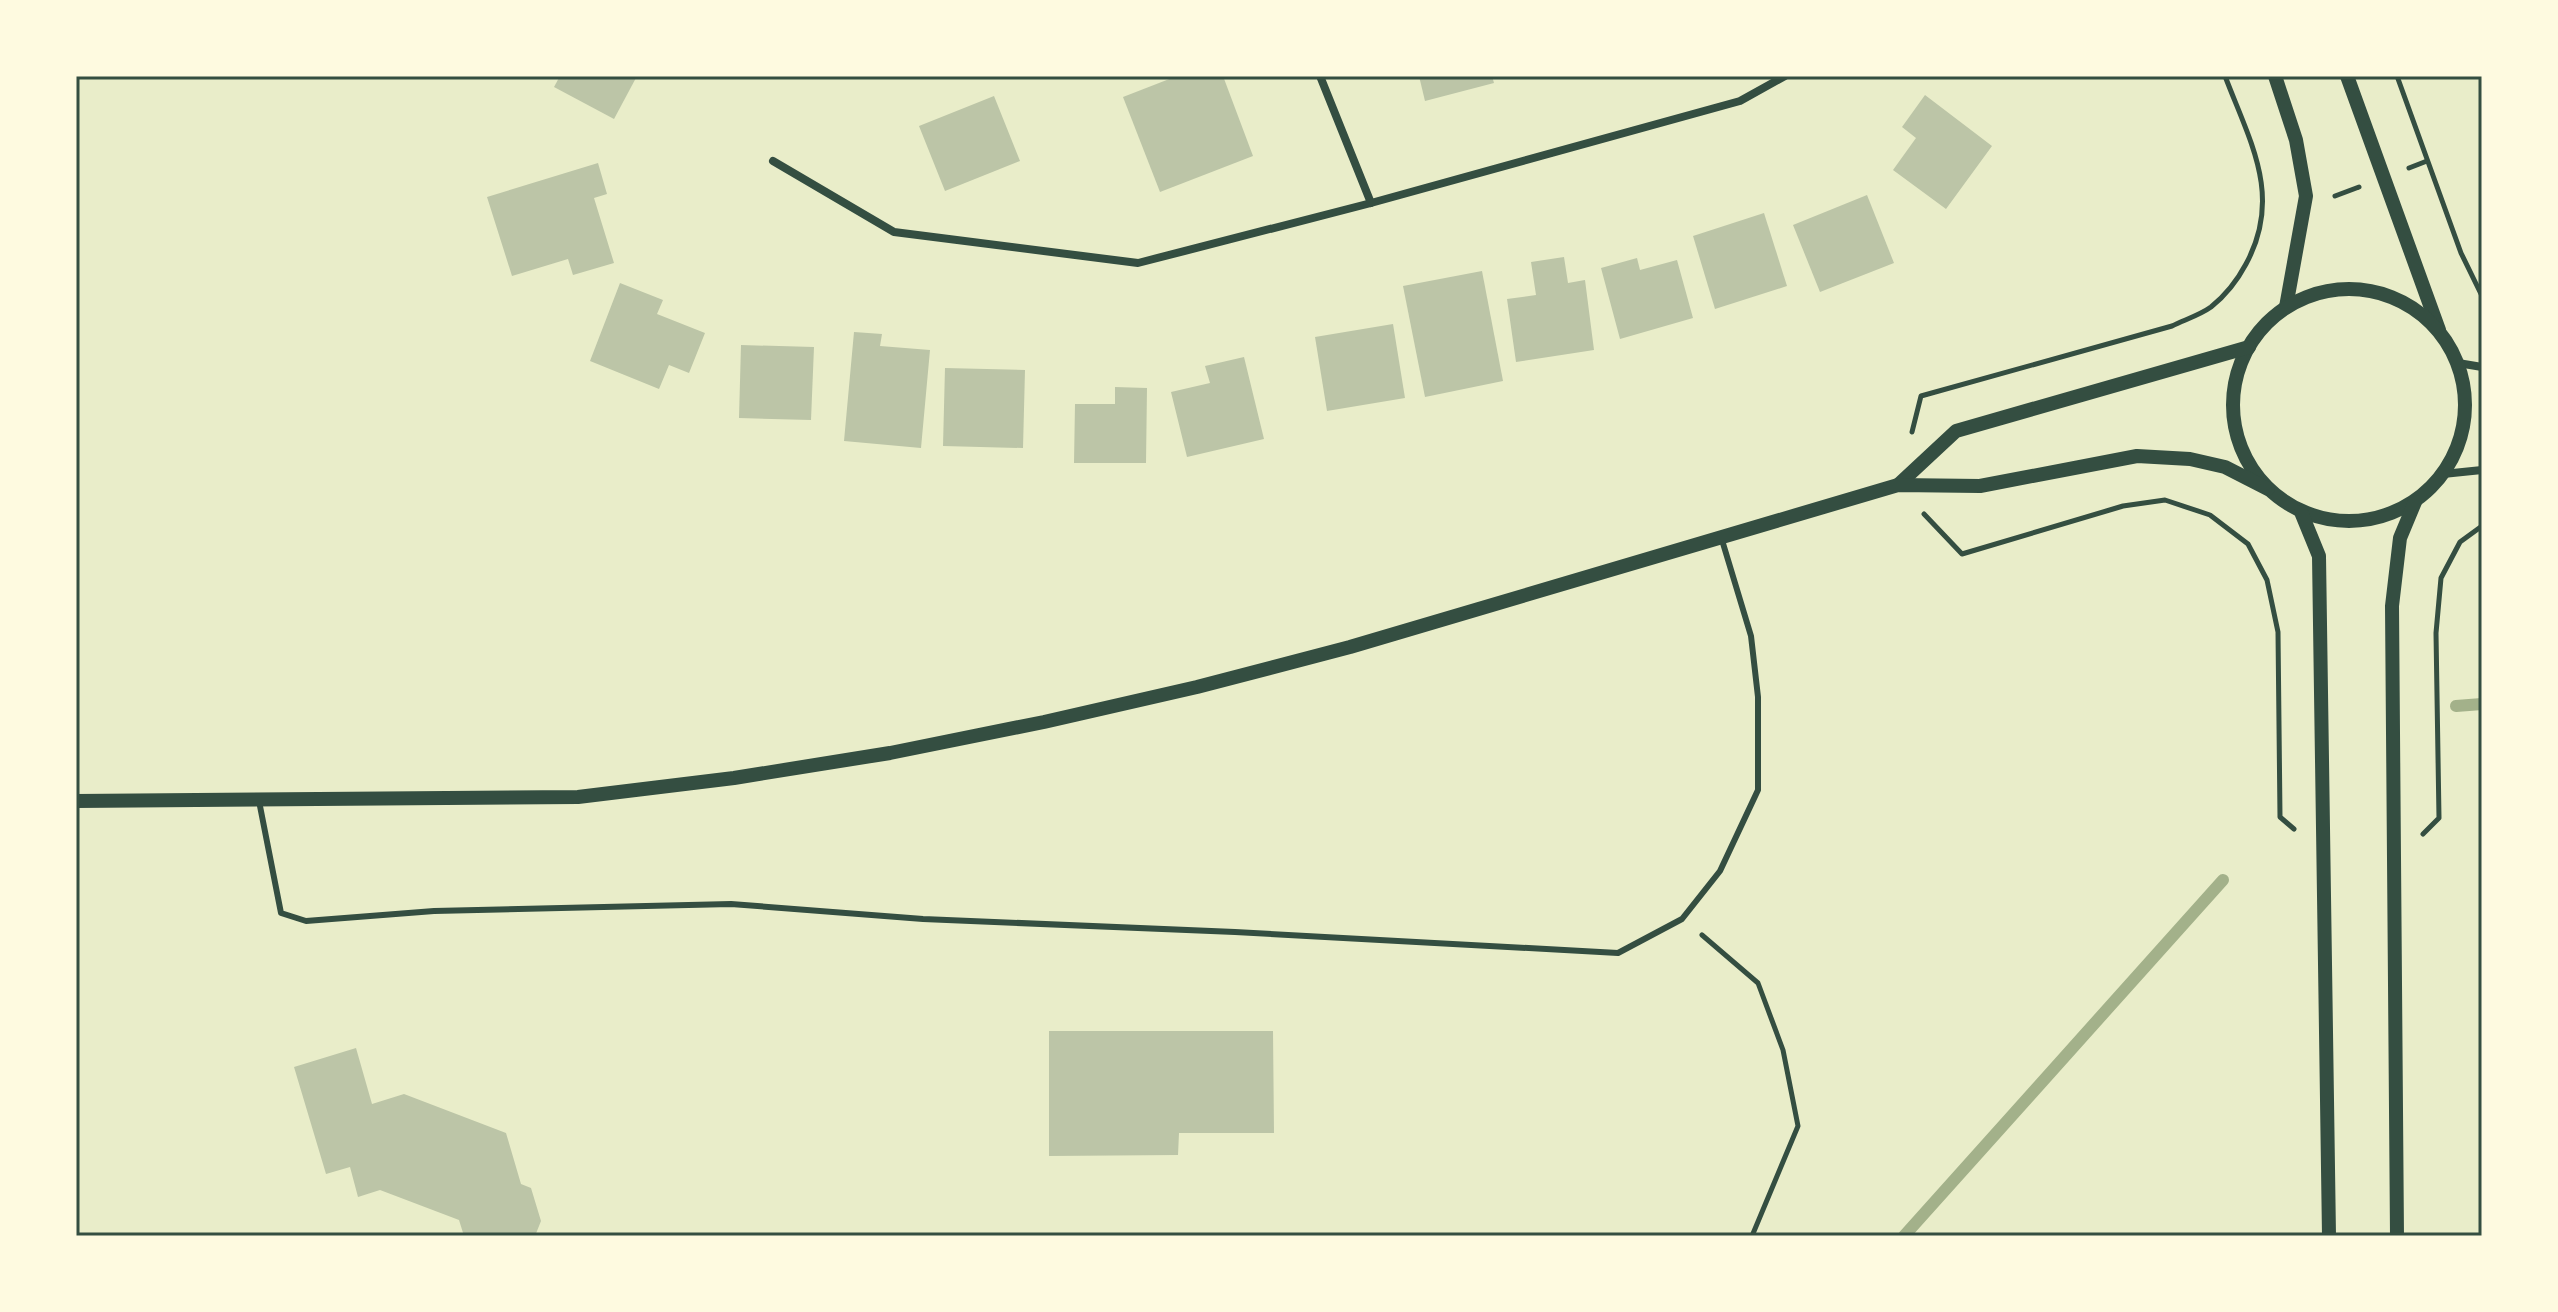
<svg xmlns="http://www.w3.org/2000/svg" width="2558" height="1312" font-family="'Sofia Sans Condensed',sans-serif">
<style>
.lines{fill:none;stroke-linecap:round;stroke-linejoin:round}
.stream{stroke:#a3b18a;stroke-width:12}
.building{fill:#bcc5a7}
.path{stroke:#344e41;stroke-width:5}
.service{stroke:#344e41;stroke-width:6}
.minor{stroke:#344e41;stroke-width:8}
.tertiary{stroke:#344e41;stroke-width:14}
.neatline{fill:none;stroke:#344e41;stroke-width:3}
</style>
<rect width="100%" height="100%" fill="#e9edc9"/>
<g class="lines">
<g class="stream">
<polyline points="2456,706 2482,704"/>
<polyline points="1904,1236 2223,880"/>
</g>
</g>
<g class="building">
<polygon points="560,76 637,76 614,119 554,87"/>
<polygon points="1177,76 1223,76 1253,156 1160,192 1123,97"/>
<polygon points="1419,76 1492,76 1494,83 1425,101"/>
<polygon points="1925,95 1992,146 1946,209 1893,170 1916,138 1902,127"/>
<polygon points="994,96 1020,161 945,191 919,126"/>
<polygon points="598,163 607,194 594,198 614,263 573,275 568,259 512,276 487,197"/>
<polygon points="1867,195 1894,263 1820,292 1793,225"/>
<polygon points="1764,213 1787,286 1715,309 1693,236"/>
<polygon points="1564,257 1568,283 1585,280 1594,350 1516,362 1507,299 1536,295 1531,262"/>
<polygon points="1637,258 1640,270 1677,260 1693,318 1620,339 1601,268"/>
<polygon points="1482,271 1503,381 1425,397 1403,286"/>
<polygon points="620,283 663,300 657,314 705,333 689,373 669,365 659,389 590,361"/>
<polygon points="1393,324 1405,398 1327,411 1315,337"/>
<polygon points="854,332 882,334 880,346 930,350 921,448 844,441"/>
<polygon points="741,345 814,347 811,420 739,418"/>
<polygon points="1244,357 1264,439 1187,457 1171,392 1210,383 1205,366"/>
<polygon points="945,368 1025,370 1023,448 943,446"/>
<polygon points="1115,387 1147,388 1146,463 1074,463 1075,404 1115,404"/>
<polygon points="1049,1031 1273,1031 1274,1133 1179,1133 1178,1155 1049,1156"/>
<polygon points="356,1048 372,1104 404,1094 506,1133 521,1184 531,1188 541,1221 535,1236 464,1236 459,1220 380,1190 358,1197 350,1167 326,1174 294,1067"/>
</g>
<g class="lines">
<g class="path">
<polyline points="2397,76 2461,253 2482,296"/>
<polyline points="2409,168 2427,161"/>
<polyline points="2335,196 2359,187"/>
<path d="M1912 432 1921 396 2172 326C2184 320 2200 315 2211 307 2226 295 2237 281 2246 264 2283 196 2250 142 2225 76"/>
<polyline points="1924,514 1962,554 2123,506 2165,500 2210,515 2248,544 2267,580 2278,632 2280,817 2294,829"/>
<polyline points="2423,834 2439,818 2436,633 2441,578 2460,542 2482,526"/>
<polyline points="1702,935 1758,983 1783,1050 1798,1126 1752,1236"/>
</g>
<polyline class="service" points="259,801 281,913 306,921 434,911 731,904 923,919 1235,932 1618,953 1682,919 1720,871 1758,790 1758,697 1751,636 1722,540"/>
<g class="minor">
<polyline points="1320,76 1371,203"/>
<polyline points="773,161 894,232 1138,263 1371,203 1740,101 1785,76"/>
<polyline points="2458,363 2482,367"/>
<polyline points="2443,474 2482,470"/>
</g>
<g class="tertiary">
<polyline points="2275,76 2296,140 2306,196 2286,307"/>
<polyline points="2347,76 2439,330"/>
<circle cx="2349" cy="405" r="116"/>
<polyline points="1898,485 1956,431 2249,347"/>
<polyline points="2301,512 2319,556 2329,1236"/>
<polyline points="76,801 578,797 734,778 890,753 1044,722 1197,687 1350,647 1898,485 1980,486 2137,456 2190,459 2225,467 2268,489"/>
<polyline points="2397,1236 2392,606 2400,538 2415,502"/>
</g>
</g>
<rect width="2558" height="1312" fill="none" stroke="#fefae0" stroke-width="156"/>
<rect x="78" y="78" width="2402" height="1156" class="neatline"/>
</svg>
